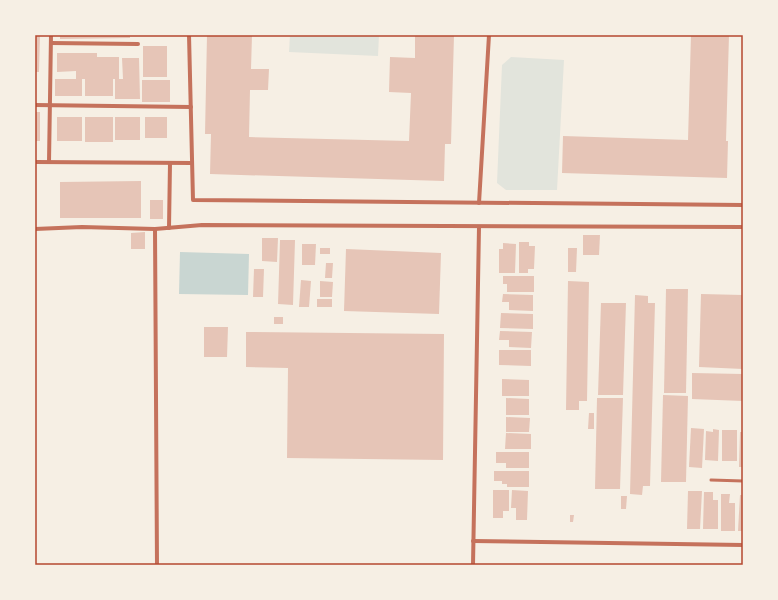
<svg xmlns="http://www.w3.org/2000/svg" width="778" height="600" font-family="'Nunito Sans',sans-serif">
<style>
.green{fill:#e2e4dc}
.water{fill:#c9d6d2}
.building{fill:#e6c5b7}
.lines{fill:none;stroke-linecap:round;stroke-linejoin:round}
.service{stroke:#c5725c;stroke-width:3}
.minor{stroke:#c5725c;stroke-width:4}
.neatline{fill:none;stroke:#b5482f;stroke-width:1.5}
</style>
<rect width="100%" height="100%" fill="#f6efe4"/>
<g class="green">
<polygon points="290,35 379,35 378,56 289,52"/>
<polygon points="511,57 564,60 557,190 506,190 497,183 502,65"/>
</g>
<polygon class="water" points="180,252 249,254 248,295 179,294"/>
<g class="building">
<polygon points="35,35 40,35 39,72 35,72"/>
<polygon points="60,35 130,35 130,38 60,39"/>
<polygon points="207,35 252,35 251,69 269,69 268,90 250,90 249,137 409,141 411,93 389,92 390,57 415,58 415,35 454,35 451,144 445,144 444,181 210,174 211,134 205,134"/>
<polygon points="691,35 729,35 726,141 728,141 727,178 562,173 563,136 688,140"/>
<rect x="143" y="46" width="24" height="31"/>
<polygon points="57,53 97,53 97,57 119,57 119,79 123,79 122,58 139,58 140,99 115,99 115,79 113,79 113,96 85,96 85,79 82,79 82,96 55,96 55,79 76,79 76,71 57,72"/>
<rect x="142" y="80" width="28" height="22"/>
<rect x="35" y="112" width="5" height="29"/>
<rect x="57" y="117" width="25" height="24"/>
<rect x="85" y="117" width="28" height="25"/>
<rect x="115" y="117" width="25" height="23"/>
<rect x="145" y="117" width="22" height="21"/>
<polygon points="141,181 141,218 60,218 60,182"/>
<rect x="150" y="200" width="13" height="19"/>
<polygon points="145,232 145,249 131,249 131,233"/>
<polygon points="583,235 600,235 599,255 583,255"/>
<polygon points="262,238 278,238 277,262 262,261"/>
<polygon points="280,240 295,240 293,305 278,304"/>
<polygon points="519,242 529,242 529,246 535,246 534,269 528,269 528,273 519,273"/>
<polygon points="503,243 516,244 515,273 499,273 499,249 503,249"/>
<polygon points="302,244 316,244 315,265 302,265"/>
<rect x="320" y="248" width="10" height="6"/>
<polygon points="568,248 577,248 576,272 568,272"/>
<polygon points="346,249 441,253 439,314 344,311"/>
<polygon points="326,263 333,263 332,278 325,278"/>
<polygon points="254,269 264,269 263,297 253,297"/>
<polygon points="503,276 534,276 534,292 507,292 507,284 503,284"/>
<polygon points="301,280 311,281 309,307 299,307"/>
<polygon points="320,281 333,282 332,297 320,297"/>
<polygon points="568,281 589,282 587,401 579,401 579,410 566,410"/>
<polygon points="666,289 688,289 686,393 664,393"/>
<polygon points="503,294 533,295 533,311 509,310 509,302 502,302"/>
<polygon points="701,294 743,295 743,369 699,367"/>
<polygon points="635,295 648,296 648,303 655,303 650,486 643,486 642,495 630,494"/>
<rect x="317" y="299" width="15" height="8"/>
<polygon points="601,303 626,303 623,395 598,395"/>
<polygon points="501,313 533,314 533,329 500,328"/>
<rect x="274" y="317" width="9" height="7"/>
<polygon points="204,327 228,327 227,357 204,357"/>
<polygon points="500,331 532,332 531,348 509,347 509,340 499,340"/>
<polygon points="246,332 444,334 443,460 287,458 288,368 246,367"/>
<polygon points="499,350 531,350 531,366 499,365"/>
<polygon points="692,373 743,374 743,401 692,399"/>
<polygon points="502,379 529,380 529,396 502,396"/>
<polygon points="663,395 688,396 686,482 661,482"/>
<polygon points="506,398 529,399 529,415 506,415"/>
<polygon points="597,398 623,398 620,489 595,489"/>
<polygon points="589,413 594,413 594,429 588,429"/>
<polygon points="506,417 530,418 529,432 506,432"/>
<polygon points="691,428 704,429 702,468 689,467"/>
<polygon points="713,429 719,430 718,461 705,460 706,431 713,432"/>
<rect x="722" y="430" width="15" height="31"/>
<polygon points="740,432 743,432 743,467 739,467"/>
<polygon points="506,433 531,434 531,449 505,449"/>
<polygon points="496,452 529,452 529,468 506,468 506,463 496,463"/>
<polygon points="494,471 529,471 529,487 507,487 507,484 502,484 502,481 494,481"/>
<polygon points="493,490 509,490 509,511 503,511 503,518 493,518"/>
<polygon points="512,490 528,491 527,520 516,520 516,508 511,508"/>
<polygon points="688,491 702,491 700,529 687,529"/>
<polygon points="704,492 713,492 713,500 718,500 718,529 703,529"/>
<polygon points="721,494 730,494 729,503 735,503 735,531 721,531"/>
<polygon points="740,495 743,495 743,531 738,531"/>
<polygon points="621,496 627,496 626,509 621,509"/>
<polygon points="570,515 574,515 573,522 570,522"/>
</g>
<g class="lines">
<polyline class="service" points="711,480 743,481"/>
<g class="minor">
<polyline points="189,35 193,200 743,205"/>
<polyline points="51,43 138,44"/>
<polyline points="35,105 191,107"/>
<polyline points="35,162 192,163"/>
<polyline points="49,162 51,35"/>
<polyline points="479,203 489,35"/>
<polyline points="169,228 170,163"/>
<polyline points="35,229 82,227 155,229 202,225 743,227"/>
<polyline points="155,229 157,565"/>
<polyline points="473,541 743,545"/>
<polyline points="473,565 479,227"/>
</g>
</g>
<rect width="778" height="600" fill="none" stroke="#f6efe4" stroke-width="72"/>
<rect x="36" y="36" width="706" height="528" class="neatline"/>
</svg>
